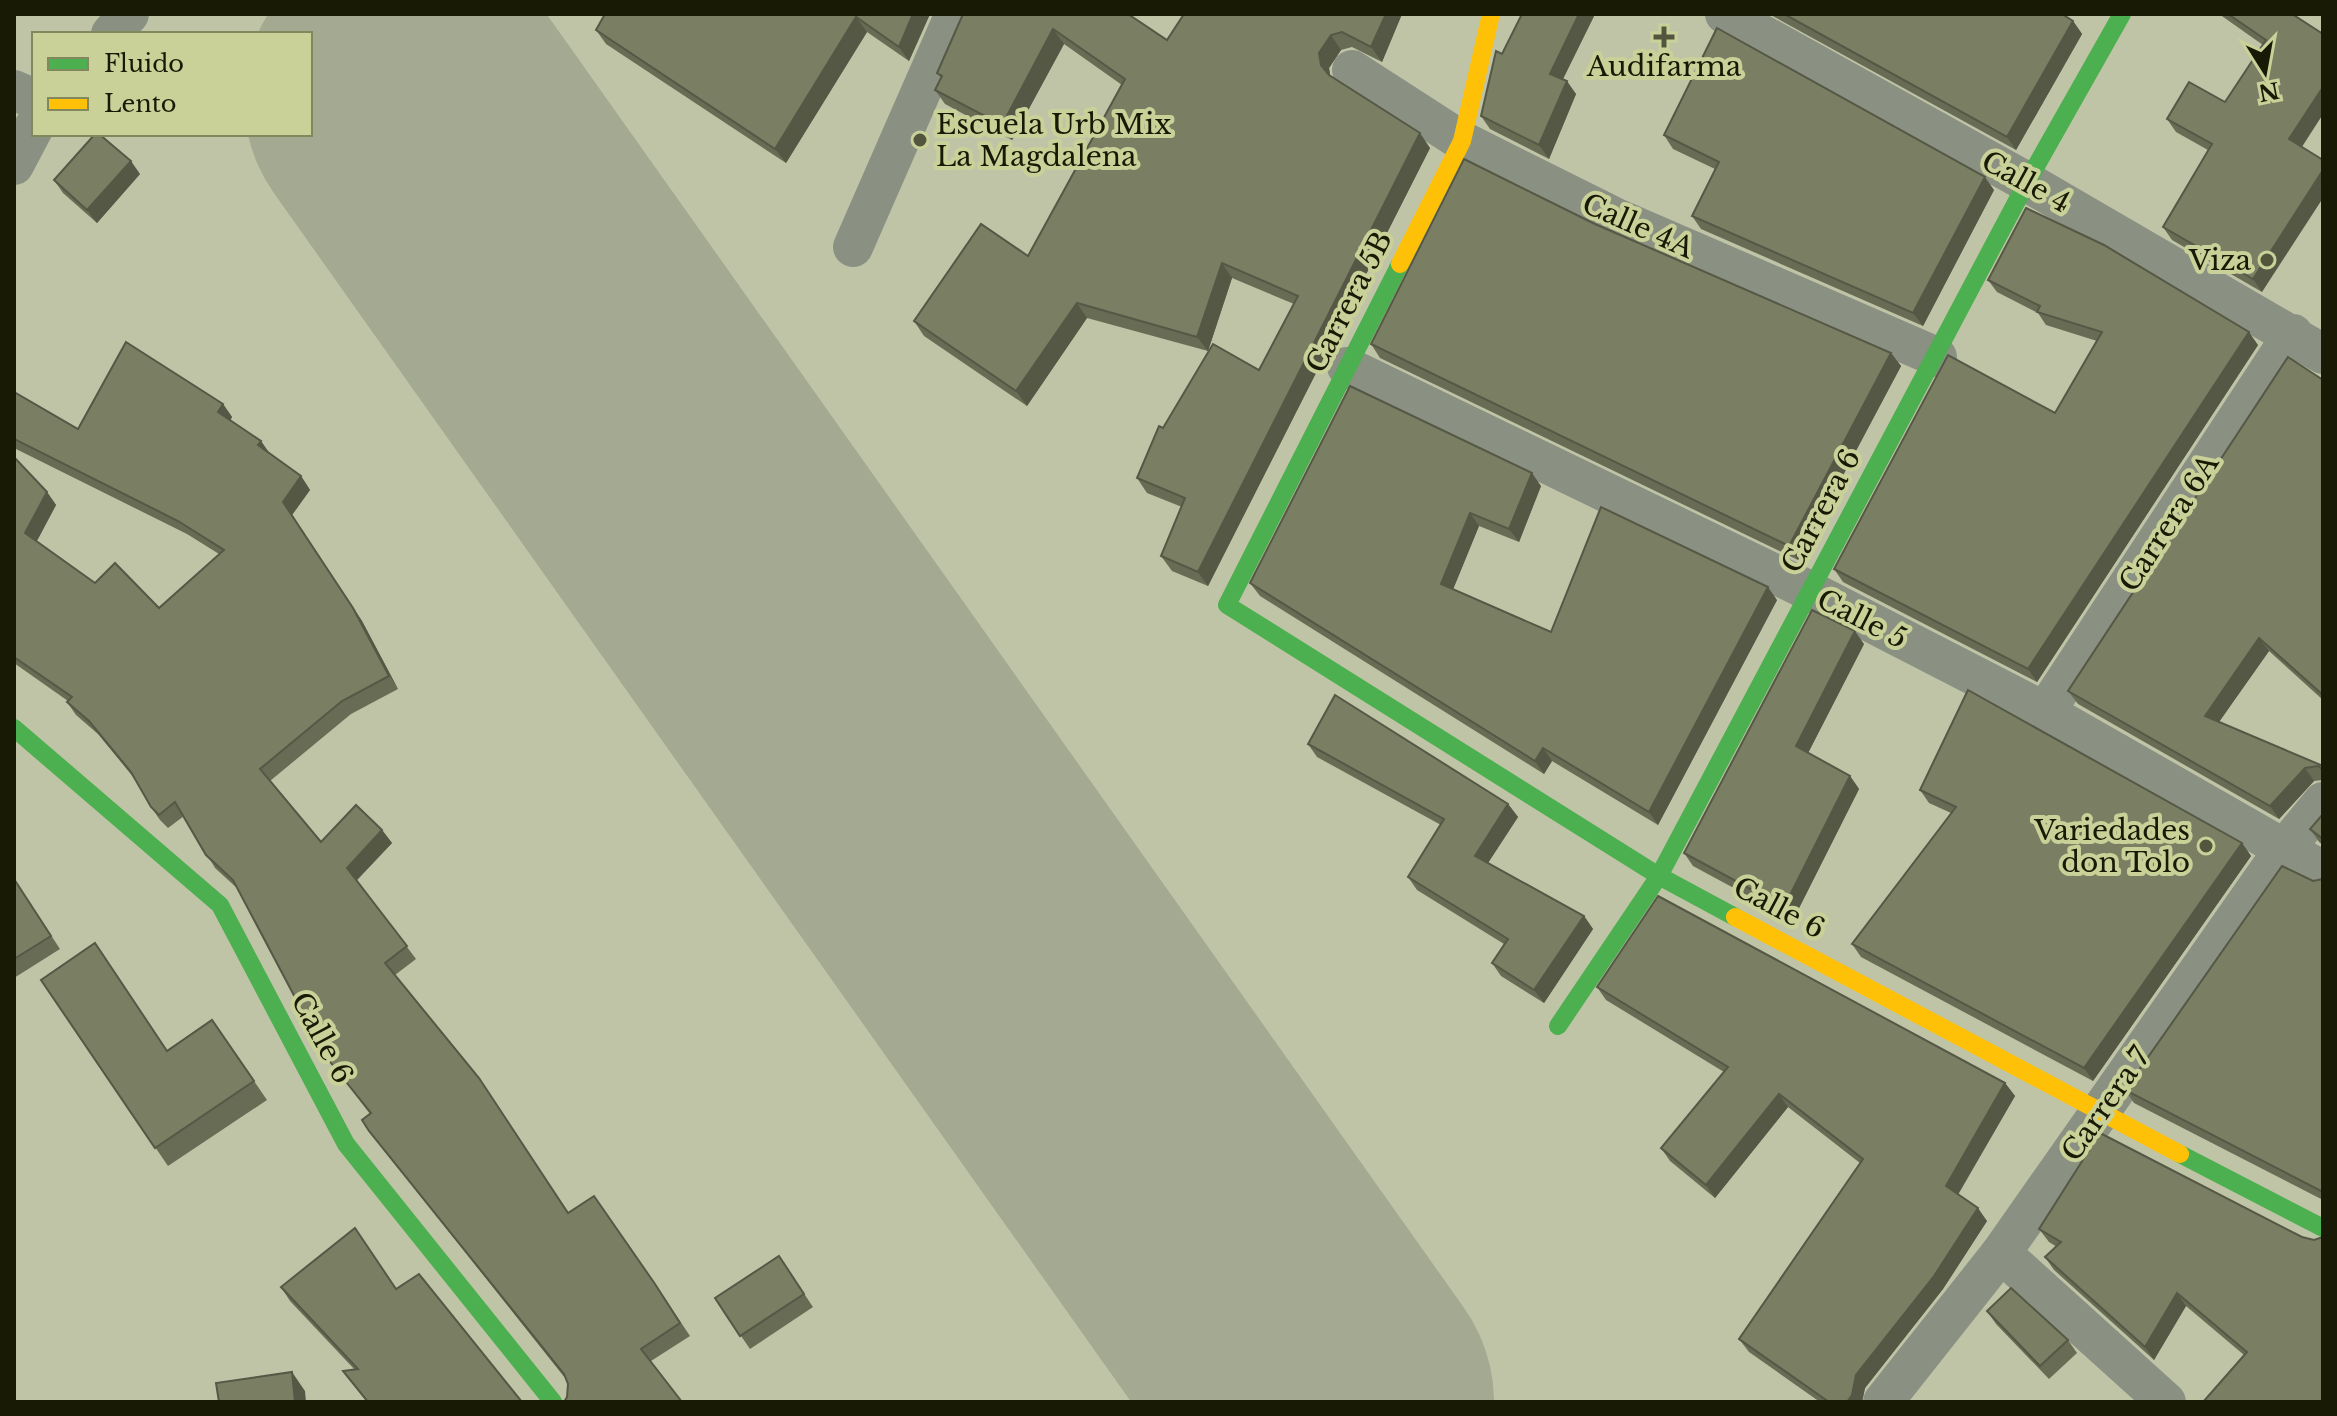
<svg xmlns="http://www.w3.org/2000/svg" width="2337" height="1416" font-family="'Libre Baskerville',serif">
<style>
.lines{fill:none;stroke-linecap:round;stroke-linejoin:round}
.runway{stroke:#a4a992;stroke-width:326}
.street{stroke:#8a9183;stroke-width:40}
.fast{stroke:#4caf50;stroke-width:18}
.slow{stroke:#ffc107;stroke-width:18}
.wall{fill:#696c55}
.shaded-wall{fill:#555845}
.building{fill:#7a7e63;stroke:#555845;stroke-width:2}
.poi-dot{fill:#53563d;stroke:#c9d199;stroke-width:3}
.labels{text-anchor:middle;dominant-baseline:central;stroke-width:8;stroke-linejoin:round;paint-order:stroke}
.poi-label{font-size:28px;fill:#181a05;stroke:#c9d199;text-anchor:end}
.street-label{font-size:28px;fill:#181a05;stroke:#c9d199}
</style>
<rect width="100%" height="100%" fill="#c0c4a6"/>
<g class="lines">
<polyline class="runway" points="407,99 1331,1402"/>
<g class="street">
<polyline points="1725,14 2027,182 2323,354"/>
<polyline points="111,34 129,14"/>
<polyline points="1352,70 1462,141 1614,217 1937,357"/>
<polyline points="14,90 34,99"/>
<polyline points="14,165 34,127"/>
<polyline points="853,247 955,14"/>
<polyline points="1347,367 1810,591 2045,712 2323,871"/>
<polyline points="2045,712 2293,334"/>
<polyline points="2001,1253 2166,1402"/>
<polyline points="1883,1402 2001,1253 2285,848 2323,802"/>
</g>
<g class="fast">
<polyline points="1400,264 1227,605 1659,876 1735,917"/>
<polyline points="14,728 220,905 346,1144 553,1402"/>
<polyline points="1558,1026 1659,876 2027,182 2122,14"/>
<polyline points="2180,1154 2323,1228"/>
</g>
<g class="slow">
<polyline points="1400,264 1462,141 1491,14"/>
<polyline points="1735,917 2180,1154"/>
</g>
</g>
<g class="wall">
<polygon points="930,14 909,61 867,32 786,163 606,44 596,30"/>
<polygon points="963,14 1167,40 1402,14 1382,62 1352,47 1341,50 1329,68 1330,75 1430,148 1208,586 1172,571 1161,556 1182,507 1147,493 1137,478 1163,428 1259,370 1294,304 1232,278 1208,351 1087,318 1027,406 924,336 914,321 1028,256 1122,85 1064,44 1012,140 945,104 935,90 941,78 937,73"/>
<polygon points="1522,14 1595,14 1563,79 1576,94 1549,159 1490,129 1481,116 1502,54"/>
<polygon points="1769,14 2062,14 2073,21 2082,34 2016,150"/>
<polygon points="2219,14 2292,14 2323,34 2323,114 2302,147 2262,292 2172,240 2163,227 2208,150 2176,132 2167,119 2225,102 2263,45"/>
<polygon points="1664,135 1994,190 1923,326 1701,229 1692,216 1715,169 1673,149"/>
<polygon points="140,174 97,223 63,193 54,180"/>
<polygon points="1988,280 2258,345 2037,682 1843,582 1834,569 2055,413 2097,341 2046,325 2038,313 1997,292"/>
<polygon points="1371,344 1891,353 1901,366 1798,560 1380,358"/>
<polygon points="2323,380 2323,700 2269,651 2219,722 2323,766 2323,780 2314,781 2279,819 2078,704 2068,691"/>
<polygon points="14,392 78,429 223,404 232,417 230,420 261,441 269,453 301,476 310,490 292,515 362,621 398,689 351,714 270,781 321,842 382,830 392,843 357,880 416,959 395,975 569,1213 664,1297 690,1336 651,1361 567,1397 568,1384 565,1378 369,1131 370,1114 327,1058 238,889 215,868 184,816 168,828 160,820 151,807 134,778 98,734 76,715 67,702 68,701 14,663 14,457 47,492 56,505 37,541 95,583 159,608 219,554 187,534 14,448"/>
<polygon points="1541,486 1519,542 1479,526 1453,589 1551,632 1777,600 1658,825 1552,761 1544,774 1260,596 1250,583"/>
<polygon points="1864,644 1808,753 1850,776 1859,789 1793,920 1693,866 1684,853"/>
<polygon points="1308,744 1508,804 1518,817 1488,863 1584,916 1593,929 1544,1003 1501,976 1492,963 1504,944 1417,890 1408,877 1441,825 1317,757"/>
<polygon points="1920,790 2242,843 2251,856 2093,1081 1861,957 1852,944 1951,813 1929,803"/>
<polygon points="2323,814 2323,845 2319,842 2310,829"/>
<polygon points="14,879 60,949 14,978"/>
<polygon points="2323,879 2323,1200 2134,1103 2125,1090 2313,881"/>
<polygon points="41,980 167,1050 212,1020 267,1100 168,1166"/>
<polygon points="1597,987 2005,1083 2015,1096 1958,1195 1987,1221 1943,1289 1865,1388 1862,1402 1820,1402 1749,1352 1739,1339 1860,1163 1788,1107 1715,1198 1670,1161 1661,1148 1724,1072 1606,1000"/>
<polygon points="2039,1229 2302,1237 2314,1240 2323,1237 2244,1355 2186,1306 2154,1360 2054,1270 2045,1257 2057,1247 2049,1242"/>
<polygon points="779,1256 813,1307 750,1349 715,1298"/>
<polygon points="281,1287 396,1289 522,1402 367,1402 343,1371 355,1370 290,1301"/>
<polygon points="1987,1311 2068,1340 2077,1353 2049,1379 1996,1324"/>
</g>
<g class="shaded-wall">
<polygon points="913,14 930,14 909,61 899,47"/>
<polygon points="1386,14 1402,14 1382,62 1371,47"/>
<polygon points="1579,14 1595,14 1559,87 1550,74"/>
<polygon points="856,17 867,32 786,163 775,149"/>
<polygon points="2073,21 2082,34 2016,150 2007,137"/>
<polygon points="1053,29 1064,44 1012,140 1002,125"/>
<polygon points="1331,35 1341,50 1329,68 1331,80 1321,65 1319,53"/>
<polygon points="1567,81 1576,94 1549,159 1539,145"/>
<polygon points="2323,87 2323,114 2298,152 2289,139"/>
<polygon points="1420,133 1430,148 1208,586 1198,572"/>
<polygon points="131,161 140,174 97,223 87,210"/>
<polygon points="2323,170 2323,198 2262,292 2253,279"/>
<polygon points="1985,177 1994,190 1923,326 1913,313"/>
<polygon points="1222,263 1232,278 1208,351 1197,337"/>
<polygon points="1077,303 1087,318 1027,406 1016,391"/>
<polygon points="2249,332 2258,345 2037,682 2028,669"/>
<polygon points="1891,353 1901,366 1798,560 1789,546"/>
<polygon points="223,404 232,417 228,425 218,412"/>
<polygon points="261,441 270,454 258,445"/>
<polygon points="1532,473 1541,486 1519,542 1509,529"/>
<polygon points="301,476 310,490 292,515 362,621 398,689 283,502"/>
<polygon points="47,492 56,505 34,546 25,533"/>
<polygon points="1470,513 1479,526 1450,597 1441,584"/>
<polygon points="1768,587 1777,600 1658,825 1649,812"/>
<polygon points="1855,631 1864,644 1805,759 1796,746"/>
<polygon points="2259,638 2269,651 2214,729 2205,716"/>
<polygon points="1543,748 1552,761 1544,774 1535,761"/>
<polygon points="2305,768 2314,781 2279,819 2270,806"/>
<polygon points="1850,776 1859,789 1793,920 1784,907"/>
<polygon points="1508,804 1518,817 1484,869 1475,856"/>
<polygon points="382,830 392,843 356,881 347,868"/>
<polygon points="2242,843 2251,856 2093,1081 2084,1068"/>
<polygon points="1584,916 1593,929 1544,1003 1534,990"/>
<polygon points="2005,1083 2015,1096 1955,1199 1946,1186"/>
<polygon points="1779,1094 1788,1107 1715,1198 1706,1185"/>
<polygon points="1978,1208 1987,1221 1943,1289 1865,1388 1862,1402 1847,1402 1856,1375"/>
<polygon points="2177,1293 2186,1306 2154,1360 2145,1347"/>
<polygon points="292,1372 305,1391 306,1402 295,1402"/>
</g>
<g class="building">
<polygon points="605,14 913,14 899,47 856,17 775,149 596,30"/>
<polygon points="963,14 1128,14 1167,40 1184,14 1386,14 1371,47 1342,32 1331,35 1319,53 1321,65 1329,75 1420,133 1198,572 1161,556 1185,498 1137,478 1159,426 1163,428 1213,344 1259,370 1298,296 1222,263 1197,337 1077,303 1016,391 914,321 981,224 1028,256 1125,79 1053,29 1002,125 935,90 942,76 937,73"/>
<polygon points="1522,14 1579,14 1550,74 1567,81 1539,145 1481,116 1496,51 1502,54"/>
<polygon points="1784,14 2062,14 2073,21 2007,137"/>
<polygon points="2228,14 2292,14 2323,34 2323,87 2289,139 2323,160 2323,170 2253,279 2163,227 2212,144 2167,119 2189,82 2225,102 2266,40"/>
<polygon points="1717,28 1985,177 1913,313 1692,216 1719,162 1664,135"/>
<polygon points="95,134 99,134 131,161 87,210 54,180"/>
<polygon points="1464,159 1595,224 1891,353 1789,546 1371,344"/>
<polygon points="2026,208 2104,245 2249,332 2028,669 1834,569 1948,355 2055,413 2102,332 2037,312 2040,306 1988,280"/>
<polygon points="126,342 223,404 218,412 261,441 258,445 301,476 283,502 353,608 389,676 342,701 260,769 321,842 356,805 382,830 347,868 407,946 385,963 479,1078 568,1213 594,1196 655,1284 680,1323 641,1349 682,1402 564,1402 567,1397 568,1384 564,1374 369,1131 362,1120 371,1113 327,1058 233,880 206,855 175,802 159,815 151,807 131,772 89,721 67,702 72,697 14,657 14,457 47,492 25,533 95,583 115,563 159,608 224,550 178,521 14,439 14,392 78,429"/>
<polygon points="2288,357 2323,380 2323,695 2259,638 2205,716 2323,766 2323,770 2318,766 2305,768 2270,806 2068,691"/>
<polygon points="1350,386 1532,473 1509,529 1470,513 1441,584 1551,632 1601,507 1768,587 1649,812 1543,748 1535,761 1250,583"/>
<polygon points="1812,610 1855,631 1796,746 1850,776 1784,907 1684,853"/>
<polygon points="1968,690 2242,843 2084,1068 1852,944 1956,807 1920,790"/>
<polygon points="1335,695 1508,804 1475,856 1584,916 1534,990 1492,963 1508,939 1408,877 1444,819 1308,744"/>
<polygon points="2323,814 2323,839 2310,829"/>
<polygon points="2282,866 2313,881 2323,879 2323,1192 2125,1090"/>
<polygon points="14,879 51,936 14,959"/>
<polygon points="1658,896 2005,1083 1946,1186 1978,1208 1934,1276 1856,1375 1852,1395 1847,1402 1829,1402 1739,1339 1863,1159 1779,1094 1706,1185 1661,1148 1728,1067 1597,987"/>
<polygon points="95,943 167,1051 212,1020 254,1081 155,1148 41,980"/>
<polygon points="2100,1133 2302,1237 2314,1240 2323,1237 2323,1402 2203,1402 2247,1352 2177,1293 2145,1347 2045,1257 2061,1242 2039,1229"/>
<polygon points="355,1228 396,1289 419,1274 522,1402 368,1402 343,1371 358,1369 281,1287"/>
<polygon points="779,1256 804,1294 740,1336 715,1298"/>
<polygon points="2011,1288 2068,1340 2040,1366 1987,1311"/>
<polygon points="292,1372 295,1402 219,1402 216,1383"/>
</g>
<g class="poi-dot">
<path d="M1660 25h8v8h8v8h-8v8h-8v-8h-8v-8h8z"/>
<circle cx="920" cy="140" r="8"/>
<circle cx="2267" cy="260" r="8"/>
<circle cx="2206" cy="846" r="8"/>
</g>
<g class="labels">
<g class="poi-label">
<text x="1664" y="66" text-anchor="middle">Audifarma</text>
<text x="936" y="124" text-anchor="start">Escuela Urb Mix<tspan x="936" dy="32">La Magdalena</tspan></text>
<text x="2251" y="260">Viza</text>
<text x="2190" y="830">Variedades<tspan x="2190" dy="32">don Tolo</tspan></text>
</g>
<g class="street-label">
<text transform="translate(2026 182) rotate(29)">Calle 4</text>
<text transform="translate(1638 226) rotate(24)">Calle 4A</text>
<text transform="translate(1349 302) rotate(-63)">Carrera 5B</text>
<text transform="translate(1821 511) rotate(-62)">Carrera 6</text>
<text transform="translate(2169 523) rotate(-57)">Carrera 6A</text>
<text transform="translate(1862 619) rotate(27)">Calle 5</text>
<text transform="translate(1779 908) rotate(28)">Calle 6</text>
<text transform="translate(322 1038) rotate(62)">Calle 6</text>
<text transform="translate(2106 1104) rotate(-55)">Carrera 7</text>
</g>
</g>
<rect width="2337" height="1416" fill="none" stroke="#181a05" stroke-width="32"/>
<rect x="32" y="32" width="280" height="104" fill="#c9d199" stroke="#82885e" stroke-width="2"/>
<rect x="48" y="58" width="40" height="12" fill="#4caf50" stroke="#82885e" stroke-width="2"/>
<text x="104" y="72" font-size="24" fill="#181a05">Fluido</text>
<rect x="48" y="98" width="40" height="12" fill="#ffc107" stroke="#82885e" stroke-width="2"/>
<text x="104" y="112" font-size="24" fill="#181a05">Lento</text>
<g transform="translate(2265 72) rotate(169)" stroke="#c9d199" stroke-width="6" paint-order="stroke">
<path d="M0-6L14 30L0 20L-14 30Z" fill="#181a05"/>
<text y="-12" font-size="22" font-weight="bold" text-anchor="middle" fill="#181a05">N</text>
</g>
</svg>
